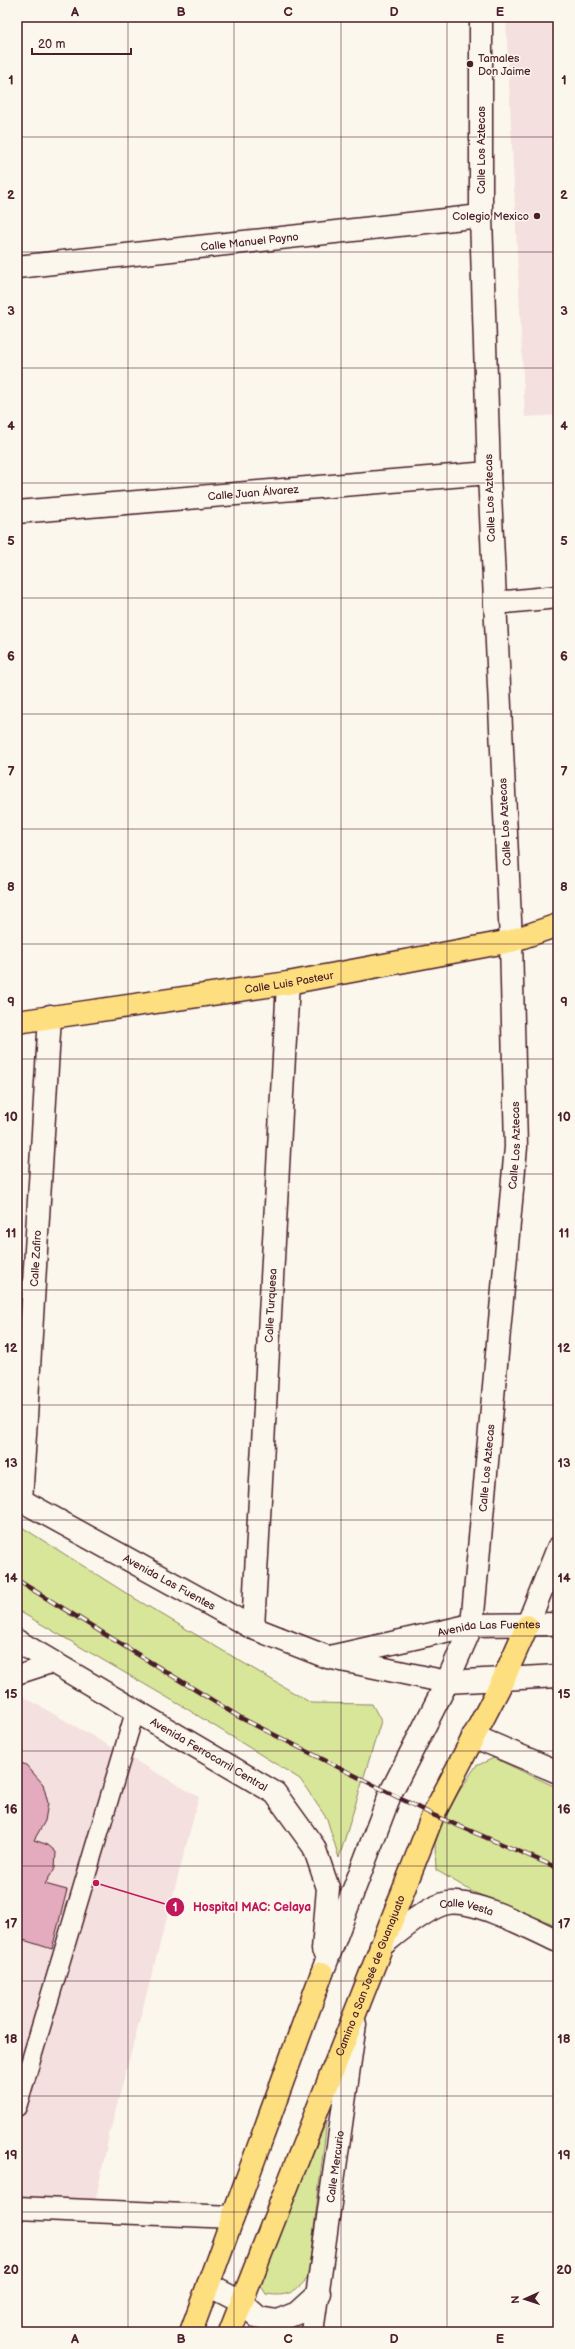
<svg xmlns="http://www.w3.org/2000/svg" width="575" height="2349" font-family="'Balsamiq Sans',sans-serif">
<style>
.built{fill:#f4e0de}
.green{fill:#d8e699;stroke:#918262}
.building{fill:#e3abbd;stroke:#4a1f2b}
.lines{fill:none;stroke-linecap:round;stroke-linejoin:round}
.service-casing{stroke:#4a1f2b;stroke-width:21}
.minor-casing{stroke:#4a1f2b;stroke-width:25}
.secondary-casing{stroke:#4a1f2b;stroke-width:25}
.primary-casing{stroke:#4a1f2b;stroke-width:25}
.service{stroke:#fbf7ec;stroke-width:18}
.minor{stroke:#fbf7ec;stroke-width:22}
.secondary{stroke:#fbf7ec;stroke-width:22}
.primary{stroke:#fedf80;stroke-width:22}
.rail-casing{stroke:#4a1f2b;stroke-width:4.5}
.rail{stroke:#fbf7ec;stroke-width:3;stroke-dasharray:9;stroke-linecap:butt}
.grid{fill:none;stroke:#4a1f2b;stroke-width:1;stroke-opacity:0.55}
.poi-dot{fill:#4a1f2b;stroke:#fbf7ec;stroke-width:1.5}
.labels{text-anchor:middle;dominant-baseline:central;stroke-width:3;stroke-linejoin:round;paint-order:stroke}
.poi-label{font-size:11px;fill:#4a1f2b;stroke:#fbf7ec;text-anchor:start}
.street-label{font-size:11px;fill:#4a1f2b;stroke:#fbf7ec}
.leader{fill:none;stroke:#c2185b;stroke-width:1.5}
.callout-dot{fill:#c2185b;stroke:#fbf7ec;stroke-width:1.5}
.mark-label{font-size:12px;text-anchor:middle;font-weight:bold;fill:#fff}
.callout-label{font-size:12px;text-anchor:middle;font-weight:bold;fill:#c2185b;stroke:#fbf7ec;stroke-width:3;stroke-linejoin:round;paint-order:stroke}
.neatline{fill:none;stroke:#4a1f2b;stroke-width:1.5}
.grid-label{font-size:13px;text-anchor:middle;font-weight:bold;fill:#4a1f2b}
</style>
<rect width="100%" height="100%" fill="#fbf7ec"/>
<filter id="ink" filterUnits="userSpaceOnUse"><feTurbulence type="fractalNoise" baseFrequency=".025" numOctaves="2"/><feDisplacementMap in="SourceGraphic" scale="8" xChannelSelector="R" yChannelSelector="G"/><feConvolveMatrix kernelMatrix="1 2 1 2 8 2 1 2 1" color-interpolation-filters="sRGB"/></filter>
<g filter="url(#ink)">
<g class="built">
<polygon points="506,17 558,17 558,415 525,417"/>
<polygon points="17,1693 199,1797 109,2135 94,2208 17,2205"/>
</g>
<g class="green">
<polygon points="17,1524 129,1595 311,1703 372,1704 381,1721 339,1858 327,1819 300,1779 187,1709 17,1610"/>
<polygon points="494,1758 558,1788 558,1926 473,1892 436,1870 435,1844 441,1826 458,1793 476,1766"/>
<path d="M327 2120 308 2278C294 2293 287 2297 266 2294L258 2281Z"/>
</g>
<polygon class="building" points="17,1761 26,1765 43,1784 48,1803 45,1821 34,1840 48,1845 56,1852 55,1868 45,1884 67,1890 52,1949 17,1938"/>
<g class="lines">
<g class="service-casing">
<g id="service">
<polyline points="17,1675 54,1663"/>
<polyline points="17,2107 135,1712"/>
</g>
</g>
<g class="minor-casing">
<g id="minor">
<path id="s1" d="M17 267 481 216"/>
<path id="s2" d="M17 512 489 473"/>
<polyline points="495,603 558,597"/>
<path id="s3" d="M21 1501 50 1016"/>
<path id="s4" d="M253 1628 288 983"/>
<polyline points="17,2208 233,2217"/>
<path id="s5" d="M312 2332 355 2024"/>
</g>
</g>
<g class="secondary-casing">
<g id="secondary">
<path id="s6" d="M17 1498 253 1628 327 1657 447 1682 558 1676"/>
<polyline points="527,1626 558,1548"/>
<path id="s7" d="M17 1641 275 1793 314 1847 328 1888 323 1950"/>
<path id="s8" d="M334 1656 472 1625 558 1624"/>
<polyline points="473,1736 558,1772"/>
<path id="s9" d="M381 1946C396 1934 428 1906 448 1903 475 1899 532 1929 558 1941"/>
<path id="s10" d="M322 1973 391 1792 447 1682 472 1625 516 1147 511 941 489 473 481 216V17"/>
<polyline points="208,2285 241,2302 259,2318 277,2321 297,2313 319,2293"/>
</g>
</g>
<g class="primary-casing">
<g id="primary">
<path id="s11" d="M17 1022 288 983 511 941 558 925"/>
<polyline points="191,2332 322,1973"/>
<path id="s12" d="M230 2332 433 1815 503 1680 527 1626"/>
</g>
</g>
<use href="#service" class="service"/>
<use href="#minor" class="minor"/>
<use href="#secondary" class="secondary"/>
<use href="#primary" class="primary"/>
<g class="rail-casing">
<polyline id="rail" points="17,1580 241,1718 433,1815 558,1868"/>
</g>
<use href="#rail" class="rail"/>
</g>
</g>
<path class="grid" d="M128 17V2332M234 17V2332M341 17V2332M447 17V2332M17 137H558M17 252H558M17 368H558M17 483H558M17 598H558M17 714H558M17 829H558M17 944H558M17 1059H558M17 1174H558M17 1290H558M17 1405H558M17 1520H558M17 1636H558M17 1751H558M17 1866H558M17 1981H558M17 2096H558M17 2212H558"/>
<g class="poi-dot">
<circle cx="470" cy="64" r="4"/>
<circle cx="537" cy="216" r="4"/>
</g>
<g class="labels">
<g class="poi-label">
<text x="478" y="58">Tamales<tspan x="478" dy="13">Don Jaime</tspan></text>
<text x="529" y="216" text-anchor="end">Colegio Mexico</text>
</g>
<g class="street-label">
<text transform="translate(481 150) rotate(-90)">Calle Los Aztecas</text>
<text stroke="none"><textPath href="#s1" startOffset="234">Calle Manuel Payno</textPath></text>
<text stroke="none"><textPath href="#s2" startOffset="237">Calle Juan Álvarez</textPath></text>
<text transform="translate(490 498) rotate(-92)">Calle Los Aztecas</text>
<text transform="translate(505 822) rotate(-93)">Calle Los Aztecas</text>
<text stroke="none"><textPath href="#s11" startOffset="275">Calle Luis Pasteur</textPath></text>
<text stroke="none"><textPath href="#s10" startOffset="861">Calle Los Aztecas</textPath></text>
<text stroke="none"><textPath href="#s3" startOffset="243">Calle Zafiro</textPath></text>
<text stroke="none"><textPath href="#s4" startOffset="323">Calle Turquesa</textPath></text>
<text stroke="none"><textPath href="#s10" startOffset="537">Calle Los Aztecas</textPath></text>
<text stroke="none"><textPath href="#s6" startOffset="174">Avenida Las Fuentes</textPath></text>
<text stroke="none"><textPath href="#s8" startOffset="158">Avenida Las Fuentes</textPath></text>
<text stroke="none"><textPath href="#s7" startOffset="223">Avenida Ferrocarril Central</textPath></text>
<text stroke="none"><textPath href="#s9" startOffset="99">Calle Vesta</textPath></text>
<text stroke="none"><textPath href="#s12" startOffset="383">Camino a San José de Guanajuato</textPath></text>
<text stroke="none"><textPath href="#s5" startOffset="167">Calle Mercurio</textPath></text>
</g>
</g>
<path class="leader" d="M96 1883L175 1907"/>
<g class="callout-dot">
<circle cx="96" cy="1883" r="4"/>
<circle cx="175" cy="1907" r="10"/>
</g>
<g class="mark-label">
<text x="175" y="1911">1</text>
</g>
<g class="callout-label">
<text x="252" y="1911">Hospital MAC: Celaya</text>
</g>
<rect width="575" height="2349" fill="none" stroke="#fbf7ec" stroke-width="44"/>
<g transform="translate(525 2299) rotate(267)" stroke="#fbf7ec" stroke-width="3" paint-order="stroke">
<path d="M0-3L7 15L0 10L-7 15Z" fill="#4a1f2b"/>
<text y="-6" font-size="11" font-weight="bold" text-anchor="middle" fill="#4a1f2b">N</text>
</g>
<path d="M32 48v6h99v-6" fill="none" stroke="#4a1f2b" stroke-width="2"/>
<text x="38" y="48" font-size="12" fill="#4a1f2b" stroke="#fbf7ec" stroke-width="3" paint-order="stroke">20 m</text>
<rect x="22" y="22" width="531" height="2305" class="neatline"/>
<g class="grid-label">
<text x="75" y="16">A</text>
<text x="181" y="16">B</text>
<text x="288" y="16">C</text>
<text x="394" y="16">D</text>
<text x="500" y="16">E</text>
<text x="11" y="84">1</text>
<text x="564" y="84">1</text>
<text x="11" y="199">2</text>
<text x="564" y="199">2</text>
<text x="11" y="315">3</text>
<text x="564" y="315">3</text>
<text x="11" y="430">4</text>
<text x="564" y="430">4</text>
<text x="11" y="545">5</text>
<text x="564" y="545">5</text>
<text x="11" y="660">6</text>
<text x="564" y="660">6</text>
<text x="11" y="776">7</text>
<text x="564" y="776">7</text>
<text x="11" y="891">8</text>
<text x="564" y="891">8</text>
<text x="11" y="1006">9</text>
<text x="564" y="1006">9</text>
<text x="11" y="1121">10</text>
<text x="564" y="1121">10</text>
<text x="11" y="1237">11</text>
<text x="564" y="1237">11</text>
<text x="11" y="1352">12</text>
<text x="564" y="1352">12</text>
<text x="11" y="1467">13</text>
<text x="564" y="1467">13</text>
<text x="11" y="1582">14</text>
<text x="564" y="1582">14</text>
<text x="11" y="1698">15</text>
<text x="564" y="1698">15</text>
<text x="11" y="1813">16</text>
<text x="564" y="1813">16</text>
<text x="11" y="1928">17</text>
<text x="564" y="1928">17</text>
<text x="11" y="2043">18</text>
<text x="564" y="2043">18</text>
<text x="11" y="2159">19</text>
<text x="564" y="2159">19</text>
<text x="11" y="2274">20</text>
<text x="564" y="2274">20</text>
<text x="75" y="2343">A</text>
<text x="181" y="2343">B</text>
<text x="288" y="2343">C</text>
<text x="394" y="2343">D</text>
<text x="500" y="2343">E</text>
</g>
</svg>
